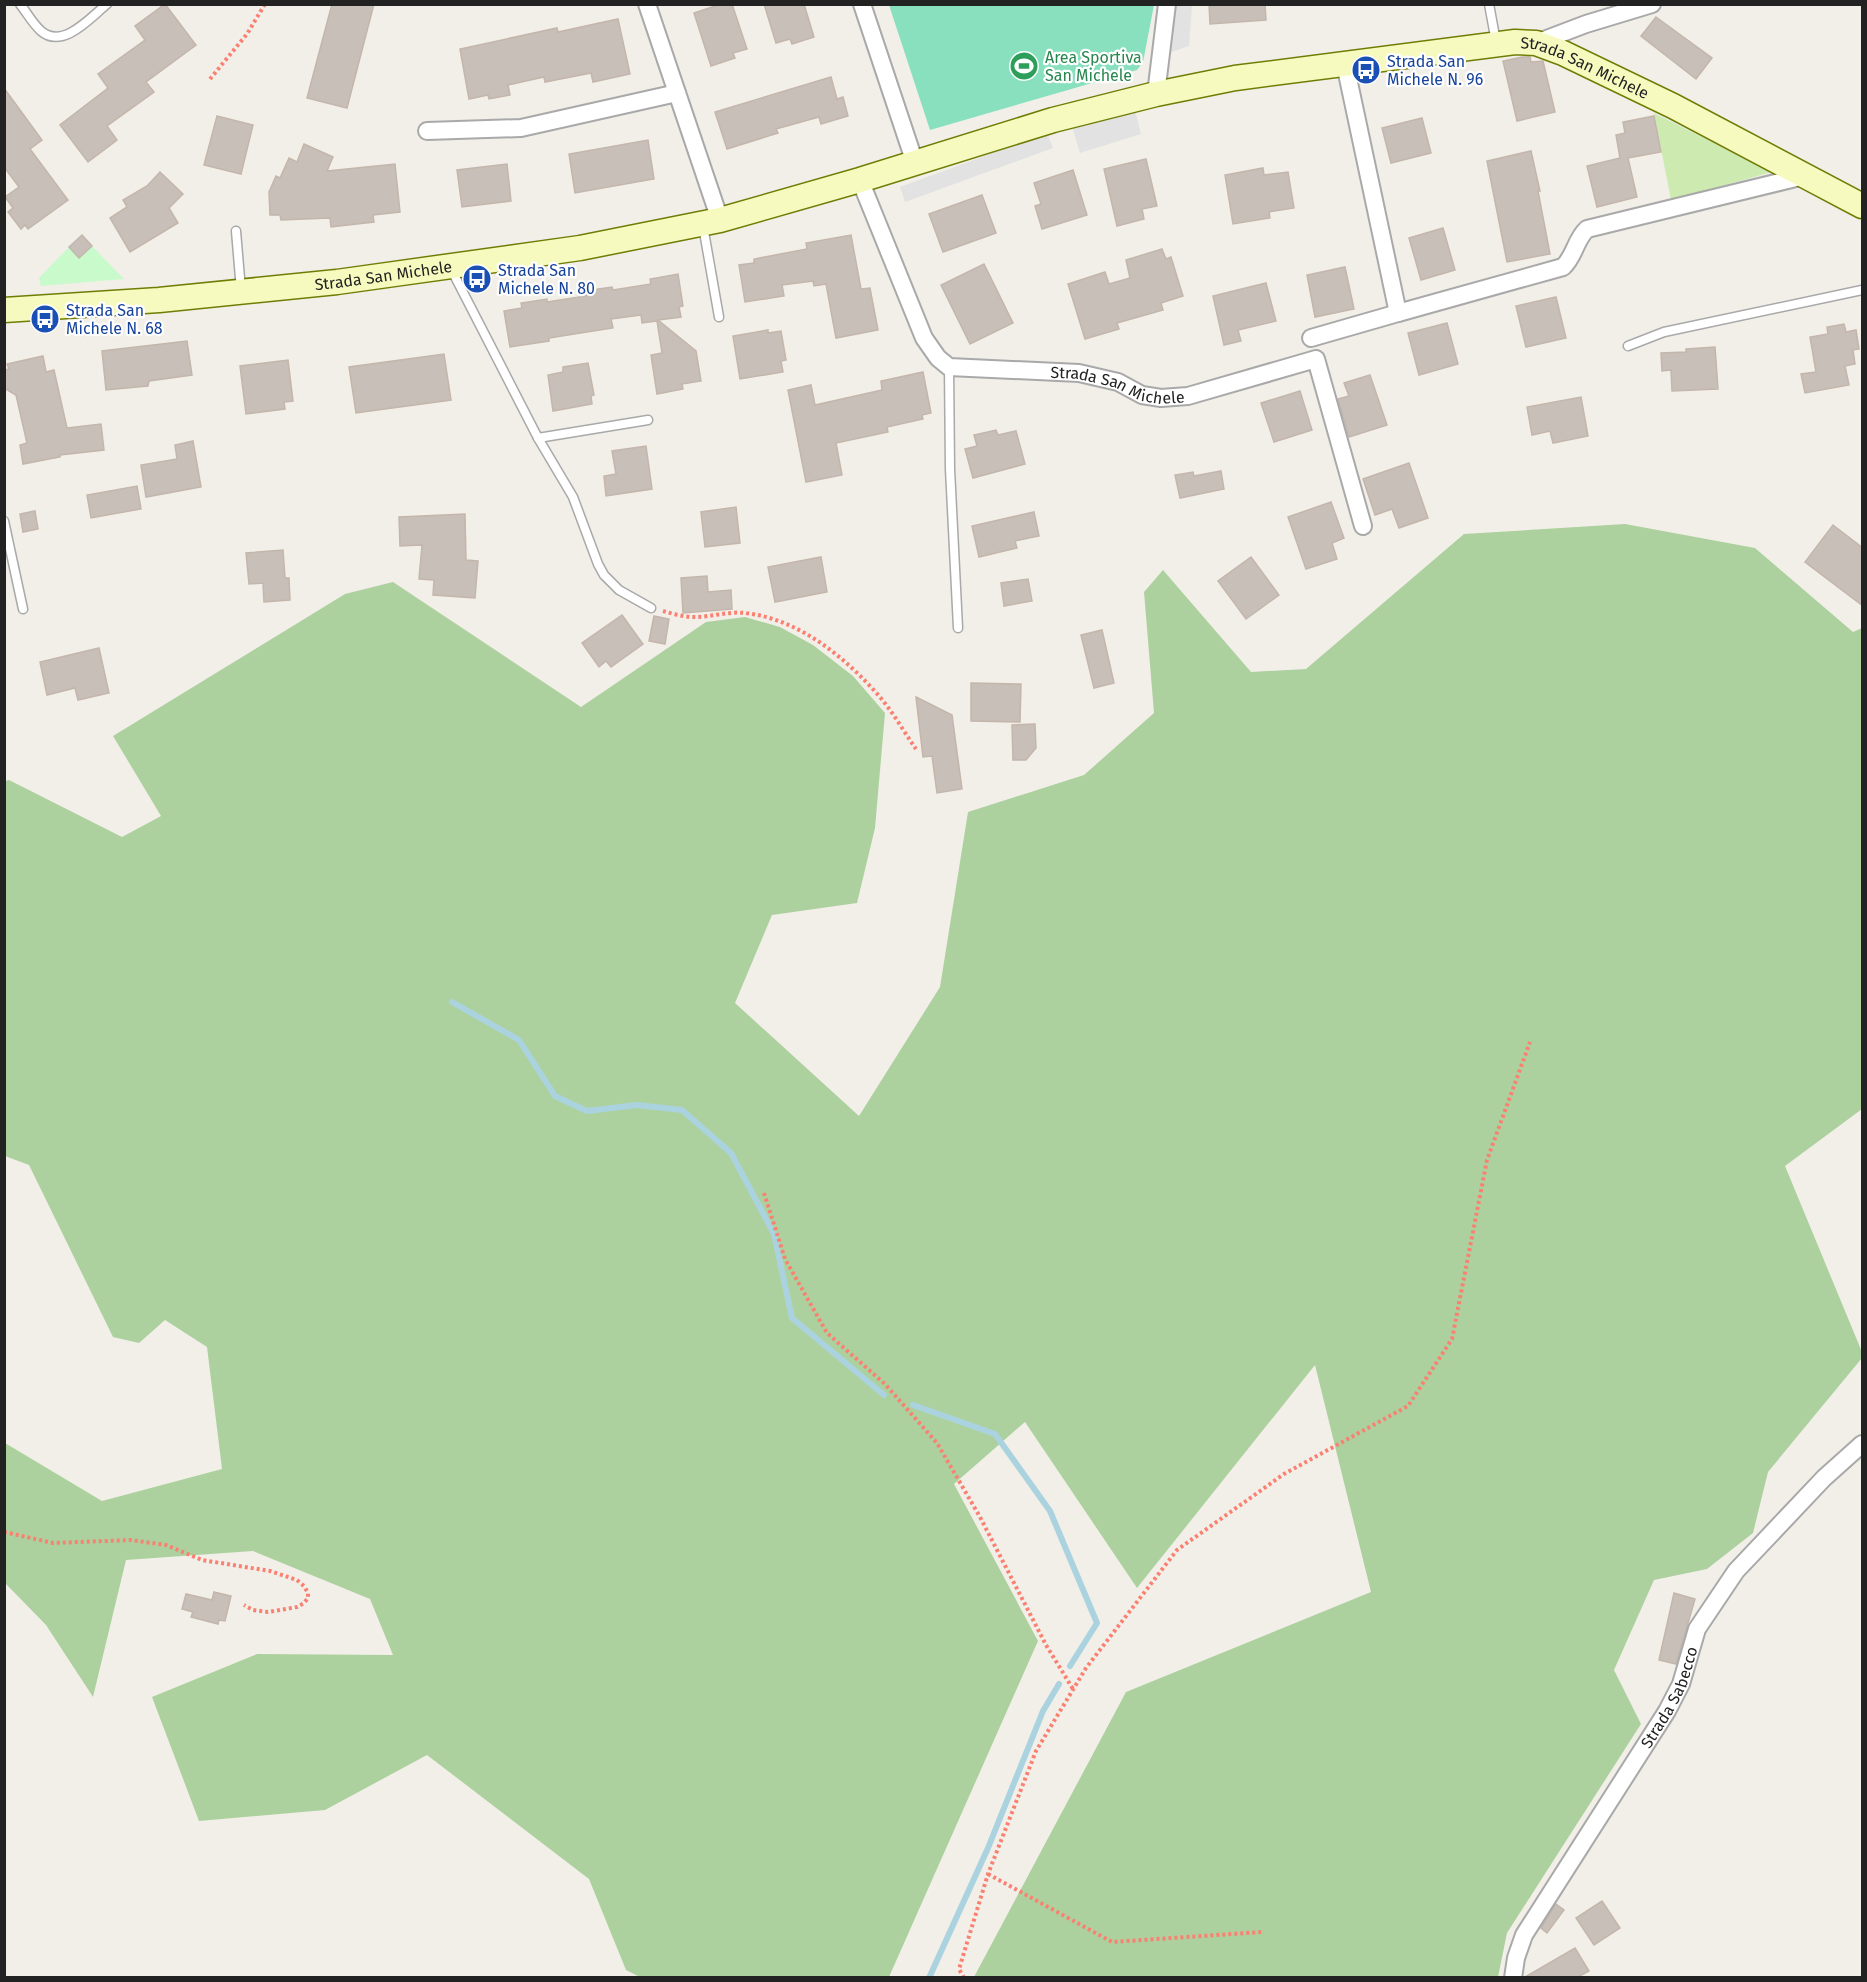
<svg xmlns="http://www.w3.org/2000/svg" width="1867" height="1982" font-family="'Fira Sans',sans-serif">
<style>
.grass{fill:#cdebb0}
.forest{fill:#add19e}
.park{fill:#c8facc}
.pitch{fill:#88e0be}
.parking{fill:#e2e2e2}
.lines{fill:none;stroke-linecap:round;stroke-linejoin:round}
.stream{stroke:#aad3df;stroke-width:6}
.building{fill:#c7bfb8;stroke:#c4b6ab;stroke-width:1.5}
.lane-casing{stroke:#a9a9a9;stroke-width:11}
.street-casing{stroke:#a9a9a9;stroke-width:20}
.secondary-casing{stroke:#707d05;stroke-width:27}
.path{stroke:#fa8072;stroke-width:4;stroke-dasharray:3 3;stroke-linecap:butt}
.lane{stroke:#fff;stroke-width:8}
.street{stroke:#fff;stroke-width:16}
.secondary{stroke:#f7fabf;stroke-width:24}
.labels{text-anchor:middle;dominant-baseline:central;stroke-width:4.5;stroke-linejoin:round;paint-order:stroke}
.leisure-label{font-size:16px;fill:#27864d;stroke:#fff;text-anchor:start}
.transit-label{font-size:16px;fill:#164399;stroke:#fff;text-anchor:start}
.street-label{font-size:16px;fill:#222;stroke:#fff}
</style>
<rect width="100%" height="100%" fill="#f2efe9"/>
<polygon class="grass" points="1654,113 1772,172 1671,200"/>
<polygon class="forest" points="1625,524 1755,548 1853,632 1862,628 1862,1109 1785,1166 1862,1352 1862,1358 1768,1472 1753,1533 1707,1569 1654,1580 1614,1670 1641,1724 1507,1933 1498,1977 974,1977 1126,1692 1371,1592 1315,1365 1137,1588 1025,1422 954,1484 1038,1641 889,1977 642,1978 626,1970 589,1879 427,1755 325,1810 199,1821 152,1697 257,1654 393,1655 370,1599 253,1551 126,1560 93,1697 46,1625 5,1583 5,1443 102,1501 222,1469 207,1347 165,1320 139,1343 113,1337 29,1165 5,1156 5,781 9,780 122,837 161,816 113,736 345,594 393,582 581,707 706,622 745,617 780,627 813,645 853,676 885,713 875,828 857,903 772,915 735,1003 859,1116 940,987 968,812 1084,775 1154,713 1144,592 1163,570 1251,672 1306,669 1464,534"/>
<polygon class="park" points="92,246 124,279 41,286 39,278 69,247 79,258"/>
<polygon class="pitch" points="889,5 889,4 1154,5 1143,62 1137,70 930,130"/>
<g class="parking">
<polygon points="1167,5 1192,5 1189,46 1160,56"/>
<polygon points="1134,106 1141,134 1080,153 1071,123"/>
<polygon points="1047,133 1053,148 905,202 900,187"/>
</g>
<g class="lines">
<g class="stream">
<polyline points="452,1002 519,1040 555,1096 587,1111 637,1105 682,1110 731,1153 774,1234 792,1318 884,1395"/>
<polyline points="913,1405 995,1434 1050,1511 1097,1623 1070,1666"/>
<polyline points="929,1978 988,1848 1043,1711 1059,1684"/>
</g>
</g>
<g class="building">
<polygon points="165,4 196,45 146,82 154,92 107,126 117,140 88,162 60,125 108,88 98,74 145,40 135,26"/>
<polygon points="332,4 374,4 347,108 307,98"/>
<polygon points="721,4 732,4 747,49 733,53 735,58 711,66 694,13"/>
<polygon points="764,4 804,4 814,37 792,44 790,39 776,43"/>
<polygon points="1209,4 1265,4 1266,20 1210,24"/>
<polygon points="1656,17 1712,58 1696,79 1641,36"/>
<polygon points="618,19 630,74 593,82 591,73 545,82 544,77 508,85 510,95 489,99 488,95 469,99 460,49 557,28 558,32"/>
<polygon points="1522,57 1530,57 1531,62 1543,61 1555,112 1517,121 1503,61"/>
<polygon points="831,77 837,99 843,97 848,116 821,124 819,117 776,129 778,133 727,149 715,112"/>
<polygon points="4,88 42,140 30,149 68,200 28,229 25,225 21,229 8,212 13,208 5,197 19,187 4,167"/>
<polygon points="217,116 253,125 241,174 204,165"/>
<polygon points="1654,116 1661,152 1628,158 1637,197 1597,207 1587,166 1620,158 1616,135 1625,133 1623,122"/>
<polygon points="1422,118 1431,153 1391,163 1382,128"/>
<polygon points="648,140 654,179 575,193 569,154"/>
<polygon points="304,144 333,157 327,171 395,164 400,212 373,215 374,222 331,227 330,218 281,220 280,215 270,215 269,192 276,176 280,178 289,158 297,162"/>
<polygon points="1531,151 1540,191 1538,191 1550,254 1507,262 1487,161"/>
<polygon points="1146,159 1157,206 1142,209 1144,219 1117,226 1104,169"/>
<polygon points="507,164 511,201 462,207 457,170"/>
<polygon points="1263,168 1264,175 1288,172 1294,208 1269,212 1270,218 1233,224 1225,175"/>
<polygon points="1073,170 1087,215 1042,229 1035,206 1041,204 1034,183"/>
<polygon points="160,172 183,194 169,208 178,223 130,252 110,218 127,207 123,200 147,186"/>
<polygon points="982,195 996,233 943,252 929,214"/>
<polygon points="1443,228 1455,270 1421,280 1409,238"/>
<polygon points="82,235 92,246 79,258 69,247"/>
<polygon points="851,235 861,289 870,288 878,330 836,338 826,284 814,286 813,281 782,285 784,296 745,302 739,265 754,263 754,259 807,249 806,243"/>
<polygon points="1162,249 1166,259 1171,257 1183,296 1161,303 1163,310 1117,323 1119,329 1085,339 1068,284 1105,272 1109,284 1130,278 1126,260"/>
<polygon points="984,264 1013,323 970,344 941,285"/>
<polygon points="1345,267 1354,309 1315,317 1307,275"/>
<polygon points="678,274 683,306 679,307 681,317 658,320 696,351 701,381 682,384 683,389 657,394 651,355 662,353 657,321 642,323 641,315 611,319 613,328 549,338 549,341 510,347 504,311 522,308 521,303 547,299 547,302 586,296 585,291 612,287 613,290 651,284 650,279"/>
<polygon points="1266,283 1276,321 1238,330 1241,341 1224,345 1213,296"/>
<polygon points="1556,297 1566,338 1526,347 1516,306"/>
<polygon points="1447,323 1458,364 1419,375 1408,333"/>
<polygon points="1844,324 1846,332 1856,330 1859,349 1853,350 1855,364 1845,366 1849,385 1805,393 1801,374 1816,372 1810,337 1828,334 1827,327"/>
<polygon points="768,330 768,333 781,331 786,360 781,361 783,372 740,379 733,336"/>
<polygon points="187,341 192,375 149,381 148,386 106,390 102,351"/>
<polygon points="1715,347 1718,389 1672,391 1671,370 1662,371 1661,353 1686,352 1686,349"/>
<polygon points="444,354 451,400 356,413 349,367"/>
<polygon points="43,356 46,372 54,370 67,428 101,424 104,450 60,455 60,457 23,464 20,445 27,443 16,395 4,388 4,370 9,369 7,364"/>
<polygon points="288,360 293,401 284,402 285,409 246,414 240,366"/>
<polygon points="588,363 594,395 591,396 592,404 553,411 548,375 563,372 563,367"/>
<polygon points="923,372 931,413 922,415 923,419 887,427 888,432 836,443 842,475 806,482 788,390 811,385 815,405 882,390 881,381"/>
<polygon points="1370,375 1387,425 1349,437 1338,399 1349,396 1344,383"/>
<polygon points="1300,391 1312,430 1274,442 1261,403"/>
<polygon points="1581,397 1588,436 1553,443 1550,431 1532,435 1527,407"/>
<polygon points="996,430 998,435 1016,431 1025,464 973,478 965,449 977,446 974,435"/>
<polygon points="193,441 201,487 146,497 141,465 177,459 175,445"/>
<polygon points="646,446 652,489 606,496 604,476 616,474 612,451"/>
<polygon points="1409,463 1428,518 1399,528 1392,509 1375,515 1363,479"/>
<polygon points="1221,471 1224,489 1180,498 1175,475 1193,472 1194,476"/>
<polygon points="137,486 141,509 91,518 87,495"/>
<polygon points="1331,502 1344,538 1332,543 1337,559 1306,569 1288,517"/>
<polygon points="736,507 740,543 705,547 701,512"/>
<polygon points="35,511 38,529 23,532 20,514"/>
<polygon points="1034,512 1039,536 1015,541 1017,548 979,557 972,526"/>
<polygon points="465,514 466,560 478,561 475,598 433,595 434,580 419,579 422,545 400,546 399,517"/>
<polygon points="1833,525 1863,548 1863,606 1805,562"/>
<polygon points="283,550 285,578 289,578 290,600 264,602 263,583 249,584 246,553"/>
<polygon points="821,557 827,592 775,602 768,567"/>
<polygon points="1251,557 1279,595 1246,619 1218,581"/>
<polygon points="707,576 708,592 731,590 732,609 683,613 681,578"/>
<polygon points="1028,579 1032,601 1004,606 1001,583"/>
<polygon points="622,615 643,644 611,667 606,661 599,667 582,643"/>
<polygon points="654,616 669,619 665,644 649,641"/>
<polygon points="1102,630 1114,683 1094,688 1081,635"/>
<polygon points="99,648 109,693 78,700 75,688 47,695 40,662"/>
<polygon points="971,683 1021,684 1020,722 971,721"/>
<polygon points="916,697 952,715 962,789 937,793 932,756 923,757"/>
<polygon points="1035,724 1036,748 1026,760 1013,760 1012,725"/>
<polygon points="214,1592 231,1596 225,1621 219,1620 218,1624 191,1617 193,1612 182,1609 186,1594 212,1600"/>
<polygon points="1674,1593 1695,1599 1676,1664 1659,1660"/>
<polygon points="1602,1901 1620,1928 1594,1945 1576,1918"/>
<polygon points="1556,1904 1564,1910 1547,1933 1541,1928"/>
<polygon points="1575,1948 1589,1971 1578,1977 1525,1977"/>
</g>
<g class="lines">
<g class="lane-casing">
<g id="lane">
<path d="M20 4C27 13 33 24 41 31 63 50 91 17 107 4"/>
<polyline points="1489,4 1496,42"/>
<polyline points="703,226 719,317"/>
<polyline points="236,231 241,290"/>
<polyline points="450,267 538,438 573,497 598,564 604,575 619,590 651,608"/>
<polyline points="1628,346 1664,332 1862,290"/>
<polyline points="949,367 950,469 958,628"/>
<polyline points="538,438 648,420"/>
<polyline points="4,521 23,609"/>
</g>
</g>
<g class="street-casing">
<g id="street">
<polyline points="647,4 720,220"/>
<polyline points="862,4 915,163"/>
<polyline points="1536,43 1586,24 1652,4"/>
<path d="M1345 64 1398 313 1563 267C1575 256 1575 240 1587 229L1804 176"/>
<polyline points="1156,94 1167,4"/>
<polyline points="427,131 521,128 677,93"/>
<path id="s1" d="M860 180 924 338 938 358 949 367 1079 373 1118 382 1142 395 1161 398 1188 396 1316 359 1363 526"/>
<polyline points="1311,338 1398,313"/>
<path id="s2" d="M1513 1978 1516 1958 1524 1935 1667 1711 1681 1684 1697 1629 1736 1571 1824 1478 1862 1444"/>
</g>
</g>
<g class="secondary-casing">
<g id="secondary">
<path id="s3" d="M4 310 159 300 337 282 580 248 720 220 860 180 1053 120 1156 94 1235 78 1515 42 1536 43 1563 53 1673 106 1862 206"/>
</g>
</g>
<g class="path">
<polyline points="210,79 247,34 265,4"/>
<path d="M663 611C673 614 684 617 695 617 711 617 729 611 745 613 799 619 845 657 879 696 893 712 904 732 916 749"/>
<polyline points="764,1193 785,1259 827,1333 885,1384 937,1443 980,1517 1046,1645 1073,1689"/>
<polyline points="4,1532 53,1543 131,1540 166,1545 202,1560 270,1571 297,1580 304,1586 308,1593 308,1598 304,1603 297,1607 268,1612 253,1610 244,1605"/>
<polyline points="988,1874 1112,1942 1262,1932"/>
<polyline points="964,1978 959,1969 988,1874 1036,1751 1086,1668 1177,1550 1284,1474 1408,1406 1452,1339 1487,1160 1530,1042"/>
</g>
<use href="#lane" class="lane"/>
<use href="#street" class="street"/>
<use href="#secondary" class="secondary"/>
</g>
<defs>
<g id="stadium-disc" transform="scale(1.5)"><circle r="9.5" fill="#2e9e5b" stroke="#fff"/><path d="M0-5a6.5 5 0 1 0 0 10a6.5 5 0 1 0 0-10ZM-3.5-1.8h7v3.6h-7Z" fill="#fff"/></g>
<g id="bus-disc" transform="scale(1.5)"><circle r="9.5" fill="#1a4fb4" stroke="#fff"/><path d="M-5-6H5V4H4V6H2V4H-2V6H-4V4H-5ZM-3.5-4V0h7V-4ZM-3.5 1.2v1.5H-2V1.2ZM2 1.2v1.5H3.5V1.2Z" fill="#fff"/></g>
</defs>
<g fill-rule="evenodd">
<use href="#stadium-disc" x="1024" y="66"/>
<use href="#bus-disc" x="1366" y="70"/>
<use href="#bus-disc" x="477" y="279"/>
<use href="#bus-disc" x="45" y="319"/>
</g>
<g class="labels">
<g class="leisure-label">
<text x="1045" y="57">Area Sportiva<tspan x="1045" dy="18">San Michele</tspan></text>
</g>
<g class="transit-label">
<text x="1387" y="61">Strada San<tspan x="1387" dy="18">Michele N. 96</tspan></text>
<text x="498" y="270">Strada San<tspan x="498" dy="18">Michele N. 80</tspan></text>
<text x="66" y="310">Strada San<tspan x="66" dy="18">Michele N. 68</tspan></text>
</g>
<g class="street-label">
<text stroke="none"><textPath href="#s3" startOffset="1614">Strada San Michele</textPath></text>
<text stroke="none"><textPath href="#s3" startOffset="381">Strada San Michele</textPath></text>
<text stroke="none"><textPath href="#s1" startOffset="380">Strada San Michele</textPath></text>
<text stroke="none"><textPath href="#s2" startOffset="324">Strada Sabecco</textPath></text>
</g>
</g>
<rect width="1867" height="1982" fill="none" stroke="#222222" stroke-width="12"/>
</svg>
